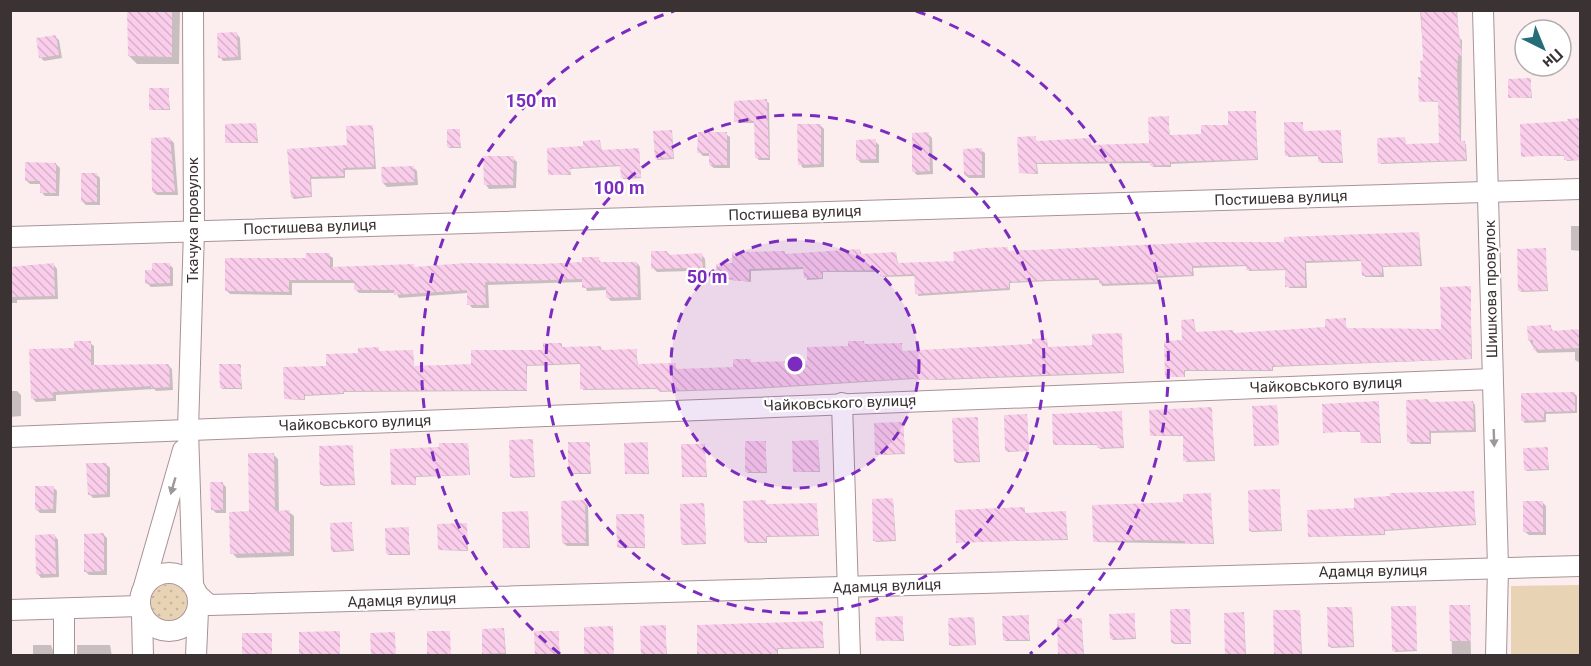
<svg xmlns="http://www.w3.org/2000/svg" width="1591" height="666" font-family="Roboto,sans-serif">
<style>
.grass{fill:url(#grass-dots)}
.green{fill:#e8d3b5}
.shadow{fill:#0003}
.building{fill:url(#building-back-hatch)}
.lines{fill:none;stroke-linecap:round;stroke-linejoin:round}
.minor-casing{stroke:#a89395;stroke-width:22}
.minor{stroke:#fff;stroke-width:20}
.oneway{fill:#9d9899}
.ring{fill:none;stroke:#7b2cbf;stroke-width:3;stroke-dasharray:10 8}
.labels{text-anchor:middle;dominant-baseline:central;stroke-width:4.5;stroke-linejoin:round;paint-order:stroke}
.street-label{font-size:15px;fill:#3b3233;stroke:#fff}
.centre{fill:#7b2cbf;stroke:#fff;stroke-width:3}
.ring-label{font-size:18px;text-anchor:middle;font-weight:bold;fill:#7b2cbf;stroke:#fff;stroke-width:4.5;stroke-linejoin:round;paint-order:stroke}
</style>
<defs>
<pattern id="grass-dots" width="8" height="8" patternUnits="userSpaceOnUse" patternTransform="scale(1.5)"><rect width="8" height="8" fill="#e8d3b5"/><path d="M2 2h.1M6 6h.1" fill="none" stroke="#c8b69c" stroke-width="1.8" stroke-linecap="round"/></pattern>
<pattern id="building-back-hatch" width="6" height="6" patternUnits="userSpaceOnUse" patternTransform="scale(1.5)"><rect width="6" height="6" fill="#faceeb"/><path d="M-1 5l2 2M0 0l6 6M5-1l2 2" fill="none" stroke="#d7b1ca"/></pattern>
</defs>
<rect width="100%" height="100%" fill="#fceeef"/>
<circle class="grass" cx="169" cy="602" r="18"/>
<polygon class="green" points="1580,585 1580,655 1511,655 1511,586"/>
<g class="shadow">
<polygon points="129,10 180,10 179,64 137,64 129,56"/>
<polygon points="1420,10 1457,10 1459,38 1462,40 1461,143 1466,144 1467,161 1380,164 1405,138 1406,146 1441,144 1439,102 1420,101 1424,62"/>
<polygon points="237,34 240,38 241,60 223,61 220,57"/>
<polygon points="55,37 59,40 62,58 44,61 40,57"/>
<polygon points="1530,79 1532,98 1510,97"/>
<polygon points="168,89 170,110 152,110 150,109"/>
<polygon points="766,101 769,103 770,160 759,160 756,157 755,123 738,123 736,121"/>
<polygon points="1255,112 1258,160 1171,164 1171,167 1153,167 1151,163 1037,164 1038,174 1020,173 1035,137 1037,142 1090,139 1092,147 1151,145 1168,118 1170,137 1203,136 1230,126"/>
<polygon points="1580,119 1580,160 1567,161 1565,156 1523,156 1569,123"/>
<polygon points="1302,123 1304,133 1340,131 1343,163 1321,163 1320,156 1288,157"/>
<polygon points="256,124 258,143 227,143"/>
<polygon points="820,125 824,129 824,167 803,168 800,164"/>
<polygon points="373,127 376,169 345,170 345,178 311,179 312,197 294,199 292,197 289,151 348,147"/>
<polygon points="459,131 461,148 450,148 448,147"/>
<polygon points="672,132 674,159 658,160 656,159"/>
<polygon points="726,134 730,137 730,168 714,168 710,165 710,156 703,156 699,152"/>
<polygon points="928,134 932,138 933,174 917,175 913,171"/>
<polygon points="170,139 174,143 178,195 157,195 153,192"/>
<polygon points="875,141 879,145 879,163 861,163 857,159"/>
<polygon points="600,142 602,151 639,150 641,178 623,179 622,166 570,169 571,175 549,174 585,148"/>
<polygon points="981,150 985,153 985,178 969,178 965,175"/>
<polygon points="513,158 517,162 516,188 489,189 486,185"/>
<polygon points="56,164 60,168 59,196 45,196 41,192 41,184 30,184 26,180"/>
<polygon points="413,167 417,171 418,185 387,187 383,183"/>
<polygon points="96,174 100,178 100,205 86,205 83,202"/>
<polygon points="1571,226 1580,226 1580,251 1571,250"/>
<polygon points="1419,233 1422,266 1383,267 1384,277 1365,277 1363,261 1306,263 1307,288 1289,288 1286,270 1249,271 1247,266 1193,268 1194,276 1158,278 1158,284 1102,286 1100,280 1049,281 1010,283 1010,290 918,296 916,276 883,277 881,272 823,272 823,279 807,280 805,269 751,271 751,282 718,278 734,265 784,253 787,255 860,250 862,255 896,253 898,264 956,262 1007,249 1009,251 1286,244"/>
<polygon points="1545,250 1548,291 1521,292 1520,290"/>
<polygon points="667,252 671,256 702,255 705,259 706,277 694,278 690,271 657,272 653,268"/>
<polygon points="329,255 333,258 333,269 540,266 583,264 598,259 601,262 637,263 640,267 641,300 611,301 607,297 607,290 587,291 583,282 488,285 489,308 472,308 469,304 468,293 399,298 396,293 359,293 355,289 355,283 292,283 292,295 230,294 226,290 308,259"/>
<polygon points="169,264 173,268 173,286 151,287 147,283 153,271"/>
<polygon points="28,265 54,265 57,269 58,299 17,300 17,303 10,303 10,269 28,268"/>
<polygon points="1470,287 1472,359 1273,367 1273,371 1185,371 1185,377 1167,376 1194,321 1196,333 1233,331 1234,335 1327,328 1345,320 1347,330 1443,330"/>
<polygon points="1550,327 1554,332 1580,330 1580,363 1575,360 1575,352 1538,353 1535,350 1529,340"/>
<polygon points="1121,334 1124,373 942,380 914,379 754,389 660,392 659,389 583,390 581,364 527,366 527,391 344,392 344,394 305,396 305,400 285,399 328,367 378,349 380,353 413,352 414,367 473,365 545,351 561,344 563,348 601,347 602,352 636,350 638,365 675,364 677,371 735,369 750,360 752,364 808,362 864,342 865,346 901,344 903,353 1034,345 1047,340 1048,348 1094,347"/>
<polygon points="90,343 94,346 94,366 168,365 172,369 173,390 156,391 154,389 56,395 56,401 36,402 32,398 75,349"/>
<polygon points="240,365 242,389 223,389 221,388"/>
<polygon points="10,391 17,391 21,395 21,416 10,417"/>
<polygon points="1574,393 1577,396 1577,413 1546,414 1546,422 1525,423 1522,420"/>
<polygon points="1428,400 1431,404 1473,402 1475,405 1476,432 1431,433 1431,444 1411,444 1409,442"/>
<polygon points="1378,403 1381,443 1363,443 1362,432 1325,432"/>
<polygon points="1277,406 1279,445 1257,446 1255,445"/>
<polygon points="1211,409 1215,461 1186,462 1184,436 1151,436"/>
<polygon points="1121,412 1124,448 1100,449 1099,445 1055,445"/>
<polygon points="1027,416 1029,451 1008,452 1007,451"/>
<polygon points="977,419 980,462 957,463 955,461"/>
<polygon points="903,423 905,454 878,455 876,454"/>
<polygon points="532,441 535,477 513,478 511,476"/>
<polygon points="818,441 820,472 796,472 794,471"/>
<polygon points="765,442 767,473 748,473 747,472"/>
<polygon points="589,443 591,474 571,474 570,473"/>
<polygon points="468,444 470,475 416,477 416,485 393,484 441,449"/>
<polygon points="647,444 649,474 628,474 626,473"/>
<polygon points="704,445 707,477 685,477 684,476"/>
<polygon points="352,447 355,485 323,486 322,484"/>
<polygon points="1547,449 1549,470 1527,471 1525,470"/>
<polygon points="273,454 278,459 279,512 289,512 294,516 294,556 237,558 232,553"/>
<polygon points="106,464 110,468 110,497 93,498 89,494"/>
<polygon points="223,484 226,487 226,513 216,513 212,509"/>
<polygon points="53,487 57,491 56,513 40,513 36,509"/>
<polygon points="1279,490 1282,531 1252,532 1250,531"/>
<polygon points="1473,492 1476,525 1385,531 1385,535 1310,537 1355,510"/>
<polygon points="1210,495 1214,544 1094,542 1185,504"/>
<polygon points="893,500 896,541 876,542 875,541"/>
<polygon points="584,502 588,506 589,546 567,546 563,543"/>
<polygon points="765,502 767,506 816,504 819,536 767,537 767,543 747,543"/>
<polygon points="1542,502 1546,506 1546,535 1529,535 1525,532"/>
<polygon points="704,504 706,544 684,545 682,544"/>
<polygon points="1024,509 1026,514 1065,513 1068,540 957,542"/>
<polygon points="528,513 530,548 506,548 504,547"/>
<polygon points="643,515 645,548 620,548 618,547"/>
<polygon points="351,524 354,551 333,552 332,550"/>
<polygon points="466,525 468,551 439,550"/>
<polygon points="408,528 410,555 389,555 387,554"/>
<polygon points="103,534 107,538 107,575 89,575 85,571"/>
<polygon points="55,536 58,540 59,577 41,578 38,574"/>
<polygon points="1470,606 1471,656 1452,656 1451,607"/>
<polygon points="1415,607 1417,651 1395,652 1393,650"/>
<polygon points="1352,608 1354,647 1331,648 1330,646"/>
<polygon points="1189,610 1191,644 1174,644 1173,643"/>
<polygon points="1300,611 1302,656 1275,656"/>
<polygon points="1244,614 1246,656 1226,656"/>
<polygon points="1134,615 1136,639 1113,640 1111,638"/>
<polygon points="1028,617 1030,641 1006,641 1004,640"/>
<polygon points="902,618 904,641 877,640"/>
<polygon points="974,619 976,645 952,646 950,644"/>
<polygon points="1081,619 1084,655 1061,656 1060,654"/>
<polygon points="822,622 824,648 778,649 778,656 699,656"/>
<polygon points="665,627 667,656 642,656"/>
<polygon points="504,630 506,654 485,655 483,653"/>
<polygon points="558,632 560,656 536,656"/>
<polygon points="33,645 51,645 55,656 33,656"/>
<polygon points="77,645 110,645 112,656 77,656"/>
</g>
<g class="building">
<polygon points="127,10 172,10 172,57 128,56"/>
<polygon points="1421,10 1456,10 1462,56 1458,56 1457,71 1460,141 1465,141 1466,160 1378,163 1377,138 1405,137 1406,144 1439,143 1438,101 1419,102 1418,77 1421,77 1420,61 1423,60"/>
<polygon points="237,32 238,57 218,58 217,33"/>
<polygon points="56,35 59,55 39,58 36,38"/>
<polygon points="1531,78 1531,97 1508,98 1508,79"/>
<polygon points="149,88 169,88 169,109 149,110"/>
<polygon points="767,99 769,158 755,158 754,121 734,122 734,101"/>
<polygon points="1228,111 1256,111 1257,159 1170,162 1170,165 1150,166 1150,161 1036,163 1037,173 1019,173 1017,137 1036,136 1036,141 1090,138 1091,145 1149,143 1148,117 1169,116 1169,135 1201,134 1201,125 1228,125"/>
<polygon points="1581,118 1581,160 1564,160 1564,155 1521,157 1520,124 1568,121 1567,119"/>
<polygon points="1284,122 1303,122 1303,131 1341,130 1342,162 1318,162 1318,155 1285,156"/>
<polygon points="256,123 257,142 225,143 225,124"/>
<polygon points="797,124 821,124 821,164 798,165"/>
<polygon points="373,125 374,167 343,168 344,176 310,177 311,196 291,197 287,149 347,145 346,126"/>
<rect x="447" y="129" width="13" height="18"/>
<polygon points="672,130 673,158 655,159 653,131"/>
<polygon points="698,132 727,132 727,165 709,165 709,153 697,153"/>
<polygon points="929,132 930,171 912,172 912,133"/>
<polygon points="170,137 175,192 152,192 151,138"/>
<polygon points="876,139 876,159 856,160 856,140"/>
<polygon points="600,140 601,150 639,148 641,177 621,178 620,165 570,168 570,174 548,175 547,148 583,146 583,141"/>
<polygon points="982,148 982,175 964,175 963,149"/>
<polygon points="483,156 514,156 513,185 484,185"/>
<polygon points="25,162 56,163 56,193 40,193 40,181 25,181"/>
<polygon points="414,166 415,182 382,183 381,167"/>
<rect x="81" y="173" width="16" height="29"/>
<polygon points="1419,232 1420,265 1382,266 1382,275 1362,276 1361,260 1305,261 1305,286 1285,287 1285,269 1246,270 1246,265 1192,266 1192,275 1156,276 1157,282 1099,284 1099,278 1046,280 1009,282 1009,288 915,294 914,274 880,276 880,270 822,271 822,278 804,278 803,267 749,269 749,281 733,281 733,278 717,279 716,264 732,263 732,252 785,251 785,254 860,249 860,254 896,252 897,263 954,261 953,252 983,248 1008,247 1008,251 1206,242 1284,242 1284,237"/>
<polygon points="1546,248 1547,290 1518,291 1517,249"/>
<polygon points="651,251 667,251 667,255 702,253 703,274 689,275 689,268 651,269"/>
<polygon points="306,253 330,253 330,267 414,264 414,267 466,263 540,264 582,262 582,257 599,257 599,262 637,262 638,297 606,298 606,287 582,288 582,279 485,282 486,305 467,305 467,290 394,295 394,290 354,290 354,280 289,280 289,292 225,291 225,258 306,258"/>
<polygon points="54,263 55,296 10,297 10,267"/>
<polygon points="152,263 170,263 170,283 145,284 145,270 152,270"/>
<polygon points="1471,286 1471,359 1272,366 1272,370 1184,370 1184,377 1165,377 1164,341 1182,340 1181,320 1194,319 1195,332 1233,330 1234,333 1325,327 1325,319 1346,318 1346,328 1441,329 1440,287"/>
<polygon points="1551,325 1551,331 1581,329 1581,348 1533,350 1533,340 1528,340 1527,326"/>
<polygon points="1122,333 1123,372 939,379 914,380 914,378 752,388 657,391 657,388 580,389 580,363 526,365 527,390 343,391 343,393 304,395 304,399 284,399 283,367 326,366 326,354 358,353 358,348 379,347 379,351 413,350 414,366 471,364 471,350 543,350 543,343 562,343 562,347 601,346 601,350 637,349 637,364 676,363 676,369 733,367 733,359 751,359 751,362 807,361 807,347 848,346 848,341 864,341 864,344 902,343 902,351 1032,344 1032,339 1047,338 1047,347 1092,345 1092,334"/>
<polygon points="74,341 91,341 91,365 169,364 170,387 151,388 151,386 53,392 53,398 31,399 29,349 74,348"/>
<polygon points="219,364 241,364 241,388 220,388"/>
<polygon points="1575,392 1575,411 1544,412 1544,420 1521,421 1521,393"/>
<polygon points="1428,399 1428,402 1473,401 1474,430 1429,431 1430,442 1407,442 1406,400"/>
<polygon points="1379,401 1380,442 1361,443 1360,431 1323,433 1322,404"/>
<polygon points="1277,405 1279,445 1254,446 1252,406"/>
<polygon points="1212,407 1214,460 1183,461 1183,435 1150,436 1149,410"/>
<polygon points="1122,411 1123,447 1097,448 1097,444 1053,445 1052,414"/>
<polygon points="1027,414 1029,451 1005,451 1004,415"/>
<polygon points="978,417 979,461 954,462 952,418"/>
<polygon points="903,422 905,453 875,455 874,423"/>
<polygon points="533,439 534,476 510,477 509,440"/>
<polygon points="818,440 819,471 793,472 792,441"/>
<rect x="745" y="441" width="21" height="31"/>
<rect x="568" y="442" width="22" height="31"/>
<polygon points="648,442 648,473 625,474 624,443"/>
<polygon points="439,443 468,443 469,475 415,476 416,484 391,485 390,449 439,447"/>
<polygon points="681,444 705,444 706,476 682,477"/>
<polygon points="353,445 354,484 320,485 319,446"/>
<polygon points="1548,447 1548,469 1524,470 1523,448"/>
<polygon points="248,453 274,453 275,511 290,510 290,552 230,554 229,512 249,511"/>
<polygon points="86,463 107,463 107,494 88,495"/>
<polygon points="210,482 223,482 223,510 211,510"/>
<polygon points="35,486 54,486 53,509 35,510"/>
<polygon points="1280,489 1281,530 1249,531 1248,490"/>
<polygon points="1474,491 1475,524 1384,530 1384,534 1308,537 1307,510 1354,508 1354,498 1390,496 1390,493"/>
<polygon points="1211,493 1213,543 1185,544 1185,541 1143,540 1093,542 1092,505 1183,502 1183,494"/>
<polygon points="893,498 895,540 873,541 872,499"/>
<polygon points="585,500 586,543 562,543 561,501"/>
<polygon points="766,500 766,504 817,503 818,535 766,536 766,542 744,542 743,501"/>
<rect x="1523" y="501" width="20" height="31"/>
<polygon points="704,503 706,543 681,544 680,504"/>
<polygon points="1025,507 1025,513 1066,511 1067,539 956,543 955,510"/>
<polygon points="528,511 529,547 503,548 502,512"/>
<polygon points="616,514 644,514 645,547 617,547"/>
<polygon points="352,522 353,550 331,551 330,523"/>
<polygon points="467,523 468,550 438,550 437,524"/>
<polygon points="409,527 409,554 386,554 385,528"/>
<polygon points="104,533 104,571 84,572 84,534"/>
<polygon points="55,534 56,574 36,574 35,535"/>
<polygon points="1449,605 1470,605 1471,641 1450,641"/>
<polygon points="1391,606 1416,606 1417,650 1392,651"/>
<polygon points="1327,607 1352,607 1353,646 1328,647"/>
<polygon points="1170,609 1190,609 1191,643 1171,643"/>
<polygon points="1273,610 1300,610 1301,656 1274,656"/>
<polygon points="1244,612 1245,656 1225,656 1224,613"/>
<polygon points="1135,613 1135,638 1110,639 1109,614"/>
<polygon points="1029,615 1029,640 1003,640 1002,616"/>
<polygon points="903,616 903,640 876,641 875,617"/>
<polygon points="974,617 975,645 949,645 948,618"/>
<polygon points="1082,618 1083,654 1058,655 1057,619"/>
<polygon points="823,621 823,647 777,648 777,656 697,656 697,625"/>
<polygon points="666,625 666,656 641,656 640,626"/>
<polygon points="613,626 614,656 584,656 584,627"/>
<polygon points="504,628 505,653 482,654 482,629"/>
<polygon points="340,631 340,656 299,656 299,632"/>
<polygon points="427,631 450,631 451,656 427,656"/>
<polygon points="534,631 559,631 559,656 535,656"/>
<polygon points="395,632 396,656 371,656 370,633"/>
<rect x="242" y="633" width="30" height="23"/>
</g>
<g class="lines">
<g class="minor-casing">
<g id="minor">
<polyline points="193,10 194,230 188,430 193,584"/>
<polyline points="1483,10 1498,568 1496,656"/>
<polyline points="10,237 1580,189"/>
<polyline points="842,403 850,656"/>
<polyline points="10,437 1492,379"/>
<circle cx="169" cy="602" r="29"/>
<polyline points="144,586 183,450"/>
<polyline points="198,595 209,605 1580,566"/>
<polyline points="10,610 140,606"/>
<polyline points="142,614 143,656"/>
<polyline points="64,656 64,609"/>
<polyline points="196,656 198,610"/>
</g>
</g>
<use href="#minor" class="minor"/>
</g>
<defs><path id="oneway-solid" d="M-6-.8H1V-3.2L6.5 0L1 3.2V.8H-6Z" transform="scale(1.5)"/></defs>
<g class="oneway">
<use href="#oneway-solid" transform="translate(1494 438) rotate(88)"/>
<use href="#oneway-solid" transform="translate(173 486) rotate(106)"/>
</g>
<circle cx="795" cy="364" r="124" fill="#7b2cbf" fill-opacity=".12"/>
<g class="ring">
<circle cx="795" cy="364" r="124"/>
<circle cx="795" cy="364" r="249"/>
<path d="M560 654A373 373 0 0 1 674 11M916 11A373 373 0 0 1 1030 654"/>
</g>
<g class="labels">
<g class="street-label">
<text transform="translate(1281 198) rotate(-2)">Постишева вулиця</text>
<text transform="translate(795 213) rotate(-2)">Постишева вулиця</text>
<text transform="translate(193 220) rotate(-90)">Ткачука провулок</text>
<text transform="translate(310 227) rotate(-2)">Постишева вулиця</text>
<text transform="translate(1491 289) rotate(-91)">Шишкова провулок</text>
<text transform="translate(1326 385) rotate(-2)">Чайковського вулиця</text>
<text transform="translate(840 403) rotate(-2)">Чайковського вулиця</text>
<text transform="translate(355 423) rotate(-2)">Чайковського вулиця</text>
<text transform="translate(1373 571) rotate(-1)">Адамця вулиця</text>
<text transform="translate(887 586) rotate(-2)">Адамця вулиця</text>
<text transform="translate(402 600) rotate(-2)">Адамця вулиця</text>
</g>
</g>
<circle cx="795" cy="364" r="9" class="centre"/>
<g class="ring-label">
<text x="531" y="107">150 m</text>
<text x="619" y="194">100 m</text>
<text x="707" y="283">50 m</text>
</g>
<rect width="1591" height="666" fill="none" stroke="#3b3233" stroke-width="24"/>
<g transform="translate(1543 48) rotate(137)"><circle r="28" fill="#ffffff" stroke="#b1adad" stroke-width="1.5"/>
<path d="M0-4.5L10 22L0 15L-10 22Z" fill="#256e78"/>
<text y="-9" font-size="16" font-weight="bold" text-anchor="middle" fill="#3b3233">Пн</text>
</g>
</svg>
